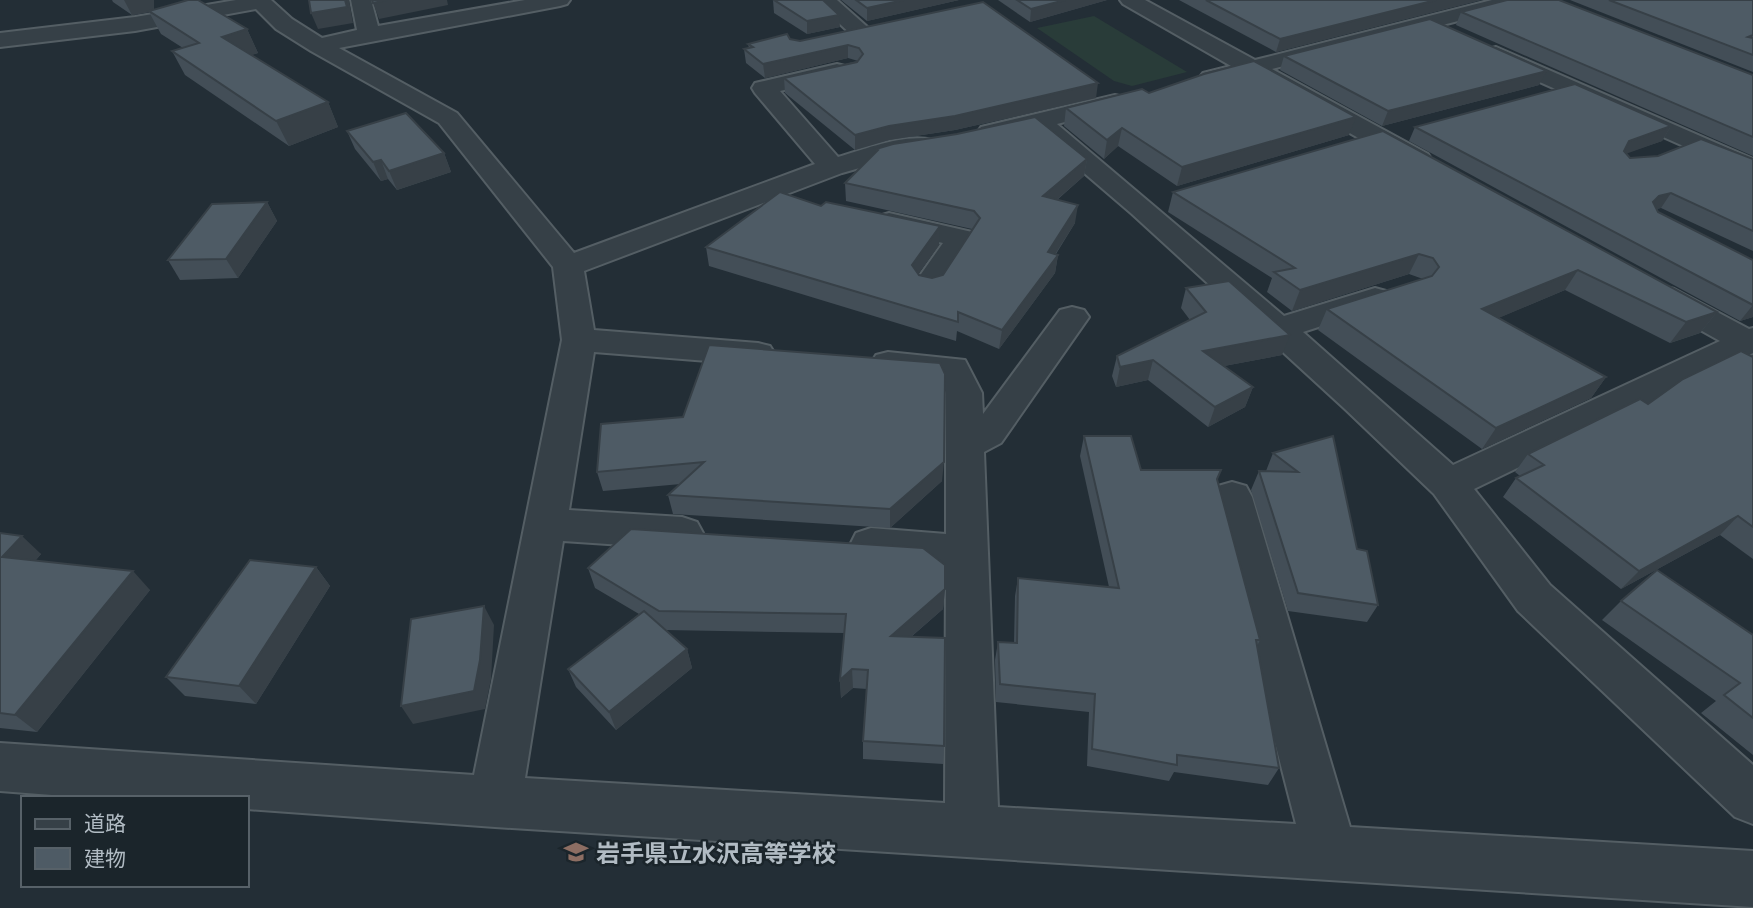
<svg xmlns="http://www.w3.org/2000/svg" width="1753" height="908" font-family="'Noto Sans','Noto Sans JP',sans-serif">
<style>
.green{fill:#293c39}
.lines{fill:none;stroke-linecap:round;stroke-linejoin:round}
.minor-casing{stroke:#545e64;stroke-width:4}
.minor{fill:#364047;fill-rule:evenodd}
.wall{fill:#434e57}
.shaded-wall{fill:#374047}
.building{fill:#4e5b65;stroke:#374047;stroke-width:2}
.labels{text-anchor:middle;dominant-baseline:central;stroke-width:5;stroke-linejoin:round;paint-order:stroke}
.near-poi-label{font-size:24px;font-weight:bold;fill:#b1bbc3;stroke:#1b252b;text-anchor:start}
</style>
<rect width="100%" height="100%" fill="#232e36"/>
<polygon class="green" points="1094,16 1187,72 1132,86 1114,81 1037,28"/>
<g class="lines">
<g class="minor-casing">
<g id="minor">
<path d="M236 0H271L292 19 322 38 357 30 351 0H371L378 26 525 0H570L567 4 560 6 339 48 457 113 574 253 815 164 755 93 752 88 755 83 837 64 845 66 849 71 845 76 780 91 838 157C866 149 904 133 933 140L937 146 933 152 891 159 842 173 584 271 594 330 758 343 770 346 775 354 770 362 758 365 594 352 569 510 682 517 697 522 703 533 697 544 682 549 563 541 525 778 945 803 946 567 871 562 856 557 850 545 856 533 871 528 946 534V393L940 378 876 371 871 363 876 355 888 352 965 360 982 393 983 414 1060 310 1072 307 1084 310 1089 317 1001 443 984 452 998 807 1296 824 1212 497 1218 486 1232 482 1246 486 1252 497 1350 827 1753 851V907L495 827 247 809V798H91L0 791V743L474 775 562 340 553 267 439 123 311 51 276 29 256 9 135 31 0 47V33L135 17Z"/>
<polygon points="814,0 837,0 873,32 870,37 854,37"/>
<polygon points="1120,0 1145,0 1255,60 1492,0 1527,0 1524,4 1272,69 1428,154 1432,160 1428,166 1418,168 1408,166 1249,76 1211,85 1203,83 1199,78 1203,73 1231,66 1123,4"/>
<polygon points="1496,47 1753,159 1753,177 1488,59 1485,54 1488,49"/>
<polygon points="1115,95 1124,97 1127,102 1124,107 1057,124 1284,316 1375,288 1386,291 1391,298 1386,305 1303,332 1453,465 1720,341 1652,303 1647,296 1652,289 1663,286 1674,289 1749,329 1753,328 1753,353 1474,489 1550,585 1753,765 1753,824 1735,817 1518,611 1434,494 1345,409 1132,214 1034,130 990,141 981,139 977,133 981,127"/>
<polygon points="889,213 972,232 976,238 941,291 930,294 919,291 914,284 943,243 879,228 874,222 879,216"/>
</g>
</g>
<use href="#minor" class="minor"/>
</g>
<g class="wall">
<polygon points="112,0 154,0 154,9 247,29 258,53 251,55 328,102 338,127 289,146 185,75 172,51 183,48 161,34 149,12 132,15 113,2"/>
<polygon points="773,0 840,27 807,34 774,13"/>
<polygon points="841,0 959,0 867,21"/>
<polygon points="998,0 1107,0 1030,22"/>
<polygon points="1179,0 1481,0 1276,52"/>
<polygon points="1570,0 1753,0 1753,72"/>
<polygon points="983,2 1096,98 955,130 889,140 855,150 785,93 784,78 858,61 848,58 765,78 746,63 744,49 749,48 748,44 790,39 800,41"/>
<polygon points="1461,12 1753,75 1753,156 1456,25"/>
<polygon points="1284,56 1539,85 1382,126 1280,70"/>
<polygon points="1149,93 1349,135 1177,186 1118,146 1104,159 1064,126 1066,108"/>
<polygon points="1671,126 1662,141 1626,153 1630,158 1753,159 1753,251 1661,208 1656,209 1658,212 1753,260 1753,317 1740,321 1409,141 1415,127"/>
<polygon points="347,131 444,153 451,172 397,190 388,179 381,181 355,149"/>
<polygon points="1383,131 1717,312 1700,333 1670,343 1565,290 1498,318 1606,377 1591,398 1482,449 1318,330 1327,309 1423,279 1409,274 1292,311 1267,292 1272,278 1168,212 1173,192"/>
<polygon points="876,149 1087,159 1084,176 1057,200 1075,223 1056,254 1058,255 1055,273 999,349 957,331 956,341 709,266 706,247 821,206 939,245 918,274 932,278 943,275 972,229 846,201 845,183 876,152"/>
<polygon points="267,202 277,221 238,278 180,280 168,260"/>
<polygon points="1186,288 1282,355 1224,366 1253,387 1245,407 1208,427 1148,380 1116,387 1112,376 1117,356 1190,320 1181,308"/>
<polygon points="1753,357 1753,559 1720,535 1621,589 1503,497 1516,478 1520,476 1515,472 1528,454 1648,404"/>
<polygon points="683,417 942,481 890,528 673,514 668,495 681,484 603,491 597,472"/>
<polygon points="1084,436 1141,470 1217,480 1260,640 1257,646 1279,768 1268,785 1174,772 1169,781 1087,766 1089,712 996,702 995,660 998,642 1014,643 1015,596 1018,578 1109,587 1080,456"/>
<polygon points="1333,436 1357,549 1378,605 1367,622 1288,611 1251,490 1259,471 1266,471 1273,453"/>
<polygon points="0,533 41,554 35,561 150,590 37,732 0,728"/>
<polygon points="316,567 330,586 256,704 185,696 166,677"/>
<polygon points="588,568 945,589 943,609 911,637 944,746 943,764 863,759 863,741 867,689 853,688 841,698 840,680 844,633 665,630 687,649 692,668 616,730 576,687 568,669 639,614 595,588"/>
<polygon points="1621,601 1753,635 1753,755 1701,713 1716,701 1602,620"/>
</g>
<g class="shaded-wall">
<polygon points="124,0 154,0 154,11 132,15"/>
<polygon points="345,0 349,0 353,23 318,29 311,13"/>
<polygon points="387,0 447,0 448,5 379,19 373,3"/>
<polygon points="904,0 959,0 867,21 867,8"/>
<polygon points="1065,0 1107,0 1030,22 1031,9"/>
<polygon points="1436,0 1481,0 1276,52 1280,39"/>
<polygon points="839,15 840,27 807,34 807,21"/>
<polygon points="247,29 258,53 233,61 222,37"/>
<polygon points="848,45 848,58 765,78 763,64"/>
<polygon points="1547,71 1539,85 1382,126 1388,111"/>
<polygon points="1098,83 1096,98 955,130 889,140 855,150 855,135 889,126"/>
<polygon points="328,102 338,127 289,146 276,121"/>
<polygon points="1356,117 1349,135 1177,186 1182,167"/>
<polygon points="1671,126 1662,141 1620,156 1629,141"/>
<polygon points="1122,128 1118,146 1104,159 1107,140"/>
<polygon points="444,153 451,172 397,190 389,171"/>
<polygon points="1087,159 1084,176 1040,214 1043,196"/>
<polygon points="381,160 388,179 381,181 373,162"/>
<polygon points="1671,193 1661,208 1649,210 1653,202 1659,196"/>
<polygon points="267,202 277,221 238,278 226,259"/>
<polygon points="1078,205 1075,223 1045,270 1048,252"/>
<polygon points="940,226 939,245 911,284 912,265"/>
<polygon points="1419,254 1409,274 1292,311 1300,290"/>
<polygon points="1058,255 1055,273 999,349 1002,330"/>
<polygon points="1578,270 1565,290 1470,330 1482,309"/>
<polygon points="1753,305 1753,317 1740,321"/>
<polygon points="1717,312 1700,333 1670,343 1686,322"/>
<polygon points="1290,335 1282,355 1197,371 1203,351"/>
<polygon points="1153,360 1148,380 1116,387 1120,367"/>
<polygon points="1606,377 1591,398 1482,449 1496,428"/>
<polygon points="1253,387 1245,407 1208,427 1215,407"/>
<polygon points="944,462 942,481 890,528 890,509"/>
<polygon points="1738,516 1720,535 1621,589 1639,571"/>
<polygon points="22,536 41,554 22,576 2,557"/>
<polygon points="316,567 330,586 256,704 239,686"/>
<polygon points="133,571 150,590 37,732 15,715"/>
<polygon points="945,589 943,609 891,654 891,636"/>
<polygon points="484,606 494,625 491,679 485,709 413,724 401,706"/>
<polygon points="687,649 692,668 616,730 609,712"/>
<polygon points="852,669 853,688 841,698 840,680"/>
</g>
<g class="building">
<polygon points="188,0 198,0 247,29 222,37 328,102 276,121 172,51 199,43 149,11"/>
<polygon points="309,0 345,0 347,7 311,13"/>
<polygon points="372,0 387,0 373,3"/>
<polygon points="774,0 823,0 839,15 807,21"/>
<polygon points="856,0 904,0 867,8"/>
<polygon points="1017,0 1065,0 1031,9"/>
<polygon points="1206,0 1436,0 1280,39"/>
<polygon points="1507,0 1559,0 1753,75 1753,137 1461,12"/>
<polygon points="1609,0 1753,0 1753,35 1748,37 1753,38 1753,55"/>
<polygon points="983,2 1098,83 955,116 889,126 855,135 784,78 857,62 863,54 859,48 848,45 763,64 744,49 753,47 748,44 787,34 790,39 800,41"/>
<polygon points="1430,19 1547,71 1388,111 1284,56"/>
<polygon points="1254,61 1356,117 1182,167 1122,128 1107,140 1066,108 1142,89 1149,93 1204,74"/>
<polygon points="1575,84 1671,126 1629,141 1624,151 1630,158 1658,156 1701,139 1753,159 1753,231 1671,193 1659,196 1653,202 1658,212 1753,260 1753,305 1415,127"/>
<polygon points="406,113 444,153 389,171 381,160 373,162 347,131"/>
<polygon points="1035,117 1087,159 1043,196 1078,205 1048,252 1058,255 1002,330 958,312 958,322 706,247 780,192 821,206 826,202 940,226 912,265 919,275 932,278 943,275 980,218 974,211 845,183 878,150 876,149 893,144 957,134"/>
<polygon points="1383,131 1717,312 1686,322 1578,270 1482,309 1606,377 1496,428 1327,309 1432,276 1439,267 1433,258 1419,254 1300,290 1274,272 1295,268 1173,192"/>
<polygon points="267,202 226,259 168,260 212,204"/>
<polygon points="1229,281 1290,335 1203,351 1253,387 1215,407 1153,360 1120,367 1117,356 1206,312 1186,288"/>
<polygon points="709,345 940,363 945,374 944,462 890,509 668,495 704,462 597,472 601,424 683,417"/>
<polygon points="1741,351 1753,357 1753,527 1738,516 1639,571 1516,478 1544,465 1528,454 1640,399 1648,404 1683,379"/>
<polygon points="1084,436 1131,436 1141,470 1221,470 1217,479 1260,640 1256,640 1279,768 1177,755 1177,765 1092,749 1095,694 1000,684 998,642 1017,643 1018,578 1119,588"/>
<polygon points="1333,436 1357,549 1367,551 1378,605 1298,593 1259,471 1298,472 1273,453"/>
<polygon points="631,529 923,548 945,565 945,589 891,636 945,638 944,746 863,741 868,670 852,669 840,680 846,614 659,611 588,568"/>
<polygon points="0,533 22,536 2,557 133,571 15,715 0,713"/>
<polygon points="250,560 316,567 239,686 166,677"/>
<polygon points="1657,570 1753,635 1753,718 1724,695 1740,683 1621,601"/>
<polygon points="484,606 480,660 474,691 401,706 411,619"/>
<polygon points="644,611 687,649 609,712 568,669"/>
</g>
<defs>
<g id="school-bare" transform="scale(1.89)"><path d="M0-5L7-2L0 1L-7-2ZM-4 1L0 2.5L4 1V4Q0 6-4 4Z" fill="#8d6e63" stroke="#1b252b" stroke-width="2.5" paint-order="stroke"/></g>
</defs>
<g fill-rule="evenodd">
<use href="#school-bare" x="576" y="852"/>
</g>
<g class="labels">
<g class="near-poi-label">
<text x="596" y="852">岩手県立水沢高等学校</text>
</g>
</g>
<rect x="21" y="796" width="228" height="91" fill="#1b252b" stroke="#576168" stroke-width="2"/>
<rect x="35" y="819" width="35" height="10" fill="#364047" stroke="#576168" stroke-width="2"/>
<text x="84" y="831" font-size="21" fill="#b1bbc3">道路</text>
<rect x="35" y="848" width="35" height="21" fill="#4e5b65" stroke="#576168" stroke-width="2"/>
<text x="84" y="866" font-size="21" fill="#b1bbc3">建物</text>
</svg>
